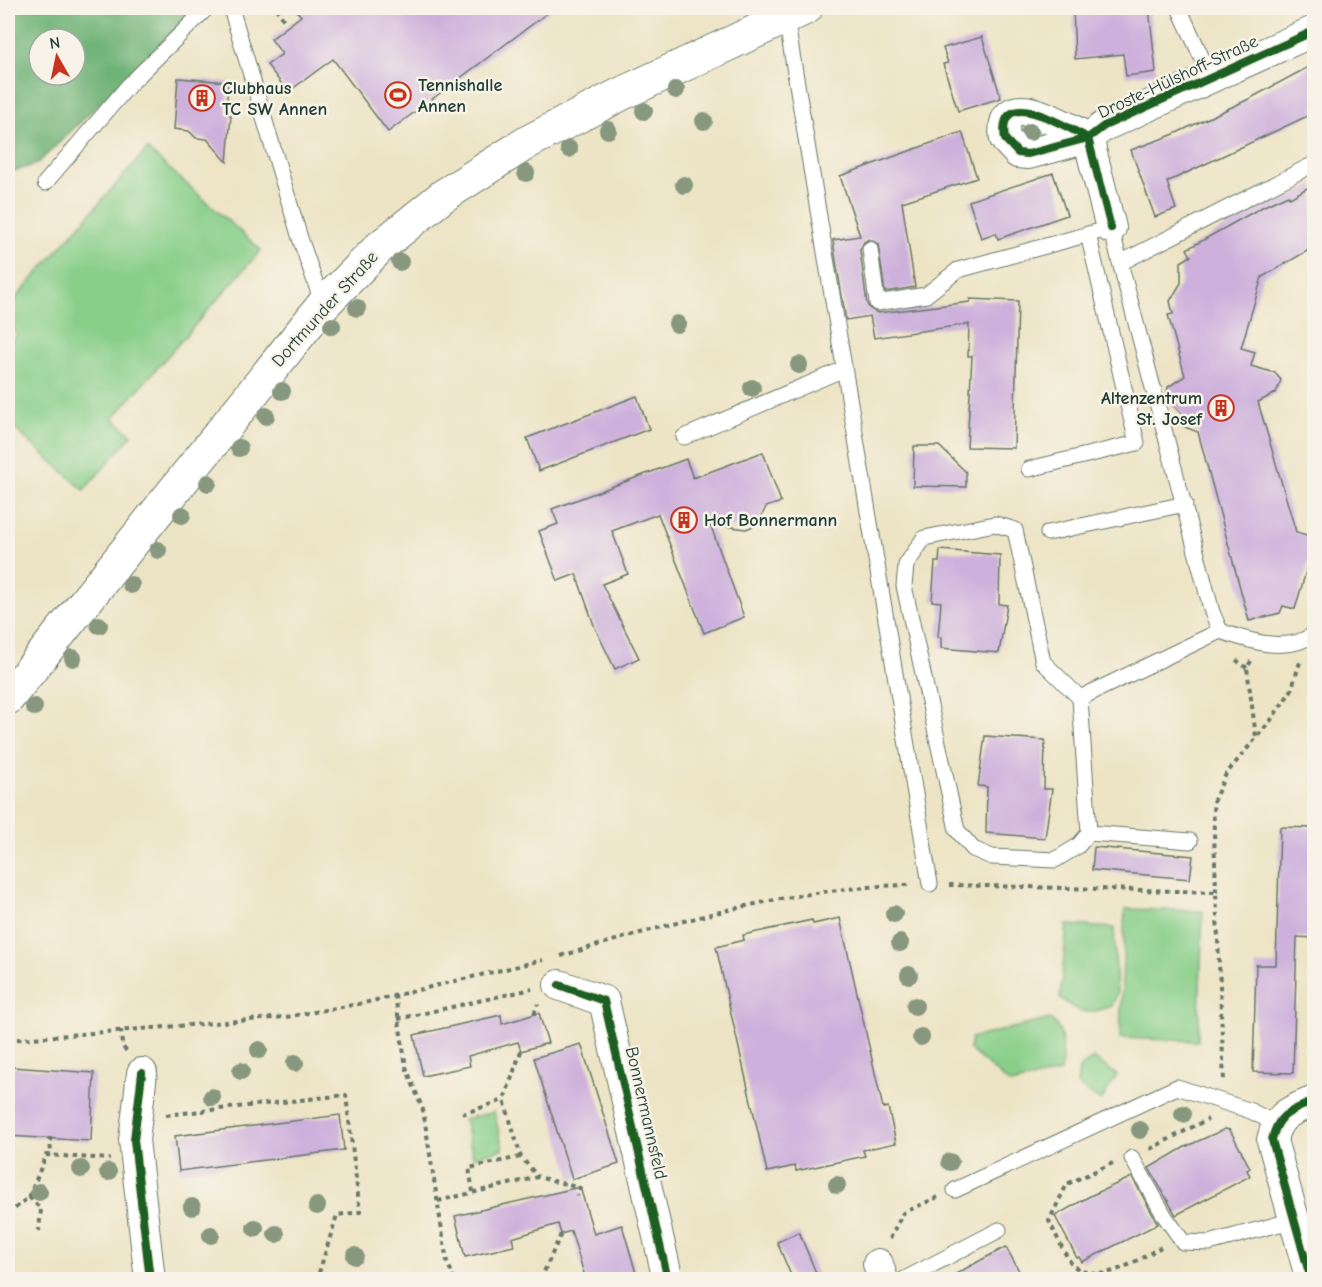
<svg xmlns="http://www.w3.org/2000/svg" width="1322" height="1287" font-family="'Comic Neue',sans-serif">
<style>
.green{fill:#89cf8a;stroke:#54865f;stroke-width:1.5}
.forest{fill:#6eb276;stroke:#467855;stroke-width:1.5;fill-rule:evenodd}
.building{fill:#cdb1dc}
.lines{fill:none;stroke-linecap:round;stroke-linejoin:round}
.service-casing{stroke:#677767;stroke-width:17}
.minor-casing{stroke:#677767;stroke-width:32}
.secondary-casing{stroke:#677767;stroke-width:35}
.path{stroke:#677767;stroke-width:4;stroke-dasharray:4.5 4.5;stroke-linecap:butt}
.service{stroke:#fff;stroke-width:15}
.minor{stroke:#fff;stroke-width:30}
.secondary{stroke:#fff;stroke-width:33}
.cycleway-casing{stroke:#f7f3e8;stroke-width:11}
.cycleway{stroke:#1b5e20;stroke-width:8}
.tree{fill:#87987f}
.labels{text-anchor:middle;dominant-baseline:central;stroke-width:5;stroke-linejoin:round;paint-order:stroke}
.street-label{font-size:18px;fill:#1f3d34;stroke:#f7f3e8}
.poi-label{font-size:18px;font-weight:bold;fill:#1f3d34;stroke:#f7f3e8;text-anchor:start}
</style>
<rect width="100%" height="100%" fill="#f7f3e8"/>
<filter id="ink" filterUnits="userSpaceOnUse"><feTurbulence type="fractalNoise" baseFrequency=".0167" numOctaves="2"/><feDisplacementMap in="SourceGraphic" scale="12" xChannelSelector="R" yChannelSelector="G"/><feConvolveMatrix kernelMatrix="1 2 1 2 8 2 1 2 1" color-interpolation-filters="sRGB"/></filter>
<filter id="wash" filterUnits="userSpaceOnUse"><feTurbulence type="fractalNoise" baseFrequency=".008" numOctaves="4" result="noise"/><feDisplacementMap in="SourceGraphic" scale="24" xChannelSelector="R" yChannelSelector="G"/><feGaussianBlur stdDeviation="1.35" result="paint"/><feColorMatrix in="noise" values="0 0 0 0 0 0 0 0 0 0 0 0 0 0 0 0 0 1.4 0 .05"/><feComposite in="paint" operator="in"/></filter>
<g filter="url(#wash)">
<rect width="100%" height="100%" fill="#ede4c5"/>
<g class="green">
<polygon points="1025,122 1054,133 1025,140 1018,135 1018,126"/>
<polygon points="147,149 261,250 113,418 132,435 84,490 8,423 8,345 17,334 8,325 8,307"/>
<polygon points="1125,909 1203,911 1198,1041 1120,1038"/>
<path d="M1067 925 1114 928 1117 994 1112 1006C1086 1014 1082 1016 1060 998Z"/>
<path d="M1050 1019C1067 1030 1062 1055 1061 1072L1010 1084 969 1049 971 1038Z"/>
<polygon points="1093,1058 1117,1075 1101,1101 1077,1085 1079,1069"/>
<polygon points="494,1112 503,1149 473,1157 464,1119"/>
</g>
<path class="forest" d="M8 8H198L37 164 8 173ZM39 39H75V75H39Z"/>
<g id="blocks">
<g class="building">
<polygon points="294,8 554,8 388,132 333,59 288,92 267,65 282,54 271,39 301,16"/>
<polygon points="1073,8 1149,8 1156,72 1126,76 1123,54 1075,59"/>
<polygon points="982,37 1001,98 958,111 943,64 948,63 943,48"/>
<polygon points="1314,64 1314,113 1167,182 1176,209 1155,217 1131,150 1172,135 1249,99"/>
<polygon points="178,78 228,82 226,114 231,115 227,162 207,139 196,138 189,131 174,129"/>
<polygon points="962,132 977,178 902,202 915,287 885,292 878,244 869,239 864,242 860,250 867,304 870,309 878,313 970,302 970,299 1018,301 1014,448 967,447 972,356 968,356 969,324 874,338 870,316 846,320 836,261 833,240 860,236 840,176"/>
<polygon points="1053,173 1067,215 998,239 996,233 981,238 969,201"/>
<polygon points="1314,184 1314,247 1262,277 1241,348 1255,352 1251,366 1275,373 1281,380 1276,393 1258,402 1296,532 1314,537 1314,544 1295,609 1283,606 1280,613 1249,621 1198,432 1182,426 1182,414 1166,399 1168,387 1185,376 1168,315 1173,314 1170,301 1181,283 1181,262 1191,256 1187,249 1264,206 1288,195 1290,198"/>
<polygon points="637,396 649,429 539,471 527,438"/>
<polygon points="914,446 939,446 966,472 966,487 913,486"/>
<polygon points="763,452 781,502 766,507 757,525 746,529 710,524 744,617 704,633 658,514 612,531 628,574 602,584 639,658 615,669 595,628 576,574 558,581 539,531 558,524 552,509 686,459 693,478"/>
<polygon points="940,550 1000,555 999,604 1007,605 999,653 941,648 941,637 938,637 941,602 932,601 935,562 939,562"/>
<polygon points="985,736 1045,740 1044,789 1052,789 1045,838 986,833 987,787 978,786"/>
<polygon points="1280,827 1314,828 1314,938 1297,937 1293,1073 1253,1072 1256,965 1276,965"/>
<polygon points="1094,847 1193,856 1190,879 1092,870"/>
<polygon points="840,918 883,1108 888,1107 896,1143 863,1150 865,1156 796,1171 795,1166 767,1172 716,947 744,940 743,935 812,920 813,924"/>
<polygon points="539,1013 548,1043 521,1051 518,1042 468,1056 470,1066 423,1076 414,1035 501,1015 502,1024"/>
<polygon points="581,1044 619,1164 572,1179 534,1058"/>
<polygon points="12,1067 94,1073 91,1141 8,1136"/>
<polygon points="340,1115 344,1150 179,1171 175,1136"/>
<polygon points="1225,1129 1230,1130 1250,1168 1247,1170 1250,1176 1176,1215 1149,1168 1185,1147"/>
<polygon points="1132,1177 1158,1224 1082,1262 1079,1257 1077,1258 1055,1216 1090,1196"/>
<polygon points="580,1187 594,1234 622,1225 638,1280 586,1280 571,1231 561,1234 558,1224 512,1238 514,1246 465,1257 455,1216"/>
<polygon points="799,1232 819,1280 793,1280 777,1242"/>
<polygon points="1006,1247 1024,1280 945,1280 983,1259"/>
</g>
</g>
</g>
<g filter="url(#ink)">
<use href="#blocks" fill-opacity="0" stroke="#677767" stroke-width="1.5"/>
<g class="lines">
<g class="service-casing">
<g id="service">
<polyline points="231,8 300,238 323,305"/>
<polyline points="1179,8 1211,78"/>
<polyline points="786,18 930,884"/>
<polyline points="45,183 129,85 207,8"/>
<path d="M870 249 877 303 926 295 958 270 1111 228 1212 612 1220 631C1249 641 1287 654 1314 634"/>
<polyline points="1122,262 1314,164"/>
<polyline points="684,437 844,369"/>
<polyline points="1029,469 1137,443 1088,234"/>
<polyline points="1048,533 1185,504"/>
<polyline points="1080,698 1220,631"/>
<polyline points="1089,833 1078,846 1055,860 992,857 973,849 957,830 904,586 906,565 924,538 995,524 1015,530 1043,662 1080,698 1089,833 1190,841"/>
<polyline points="1132,1158 1164,1215 1183,1242 1209,1243 1294,1220"/>
<polyline points="955,1190 1177,1087 1251,1111 1276,1124"/>
<polyline points="903,1280 999,1230"/>
</g>
</g>
<g class="minor-casing">
<g id="minor">
<path d="M1111 228 1088 138C1068 128 996 82 1005 139L1018 153 1028 154 1088 138 1104 126 1314 31"/>
<polyline points="559,985 604,1001 668,1280"/>
<polyline points="142,1073 134,1140 150,1280"/>
<polyline points="878,1264 883,1280"/>
<path d="M1311 1280 1272 1140C1278 1113 1291 1111 1314 1101"/>
</g>
</g>
<g class="secondary-casing">
<polyline id="secondary" points="8,698 323,305 380,247 443,196 528,142 621,94 806,8"/>
</g>
<g class="path">
<polyline points="276,8 285,22"/>
<polyline points="1236,660 1247,668"/>
<polyline points="1251,661 1247,668 1256,737"/>
<polyline points="949,885 1216,892 1224,1082"/>
<polyline points="1216,892 1213,802 1226,774 1271,720 1291,691 1300,662"/>
<path d="M561 956C674 923 791 887 909 885"/>
<polyline points="395,995 406,1067 423,1110 447,1262 455,1280"/>
<polyline points="534,1014 538,1004"/>
<polyline points="398,1019 532,989"/>
<polyline points="121,1030 122,1046 127,1052"/>
<polyline points="8,1040 286,1017 364,1003 543,960"/>
<polyline points="521,1051 504,1100 521,1157 538,1177"/>
<polyline points="462,1114 504,1100"/>
<polyline points="166,1115 346,1095 360,1212 337,1215 317,1279 313,1280"/>
<polyline points="50,1137 51,1155"/>
<polyline points="1150,1149 1208,1119"/>
<path d="M1113 1163 1067 1184 1049 1221C1055 1232 1066 1259 1074 1266 1101 1287 1137 1260 1161 1247"/>
<polyline points="473,1192 469,1168 520,1157"/>
<polyline points="29,1197 41,1209 39,1231"/>
<polyline points="438,1201 538,1177 580,1188 577,1196"/>
<polyline points="8,1214 29,1197 46,1155 110,1159"/>
<polyline points="890,1239 903,1213 938,1197"/>
<polyline points="546,1280 544,1272 561,1234"/>
</g>
<use href="#service" class="service"/>
<use href="#minor" class="minor"/>
<use href="#secondary" class="secondary"/>
<g class="cycleway-casing">
<g id="cycleway">
<path d="M1111 228 1088 138C1068 128 996 82 1005 139L1018 153 1028 154 1088 138 1104 126 1314 31"/>
<polyline points="559,985 604,1001 668,1280"/>
<polyline points="142,1073 134,1140 150,1280"/>
<path d="M1311 1280 1272 1140C1278 1113 1291 1111 1314 1101"/>
</g>
</g>
<use href="#cycleway" class="cycleway"/>
</g>
<g class="tree">
<circle cx="676" cy="90" r="9"/>
<circle cx="644" cy="111" r="9"/>
<circle cx="704" cy="121" r="9"/>
<circle cx="608" cy="130" r="9"/>
<circle cx="1030" cy="132" r="9"/>
<circle cx="569" cy="149" r="9"/>
<circle cx="526" cy="173" r="9"/>
<circle cx="684" cy="185" r="9"/>
<circle cx="400" cy="262" r="9"/>
<circle cx="357" cy="308" r="9"/>
<circle cx="677" cy="324" r="9"/>
<circle cx="332" cy="326" r="9"/>
<circle cx="799" cy="365" r="9"/>
<circle cx="752" cy="388" r="9"/>
<circle cx="282" cy="391" r="9"/>
<circle cx="266" cy="416" r="9"/>
<circle cx="239" cy="448" r="9"/>
<circle cx="208" cy="483" r="9"/>
<circle cx="182" cy="515" r="9"/>
<circle cx="158" cy="550" r="9"/>
<circle cx="131" cy="585" r="9"/>
<circle cx="99" cy="625" r="9"/>
<circle cx="73" cy="658" r="9"/>
<circle cx="34" cy="707" r="9"/>
<circle cx="894" cy="914" r="9"/>
<circle cx="900" cy="943" r="9"/>
<circle cx="909" cy="975" r="9"/>
<circle cx="915" cy="1006" r="9"/>
<circle cx="921" cy="1037" r="9"/>
<circle cx="259" cy="1050" r="9"/>
<circle cx="295" cy="1063" r="9"/>
<circle cx="241" cy="1071" r="9"/>
<circle cx="212" cy="1097" r="9"/>
<circle cx="1183" cy="1114" r="9"/>
<circle cx="1140" cy="1130" r="9"/>
<circle cx="950" cy="1162" r="9"/>
<circle cx="81" cy="1169" r="9"/>
<circle cx="108" cy="1172" r="9"/>
<circle cx="837" cy="1185" r="9"/>
<circle cx="39" cy="1192" r="9"/>
<circle cx="317" cy="1206" r="9"/>
<circle cx="192" cy="1207" r="9"/>
<circle cx="255" cy="1228" r="9"/>
<circle cx="276" cy="1234" r="9"/>
<circle cx="211" cy="1235" r="9"/>
<circle cx="355" cy="1256" r="9"/>
</g>
</g>
<defs>
<g id="stadium-ring" transform="scale(1.35)"><circle r="9.5" fill="#f7f3e8" stroke="#c8321e" stroke-width="1.5"/><path d="M0-5a6.5 5 0 1 0 0 10a6.5 5 0 1 0 0-10ZM-3.5-1.8h7v3.6h-7Z" fill="#c8321e"/></g>
<g id="building-ring" transform="scale(1.35)"><circle r="9.5" fill="#f7f3e8" stroke="#c8321e" stroke-width="1.5"/><path d="M-4-6H4V6H1V3H-1V6H-4ZM-2.5-4.3h1.7v1.8h-1.7ZM.8-4.3h1.7v1.8H.8ZM-2.5-1h1.7V.8h-1.7ZM.8-1h1.7V.8H.8Z" fill="#c8321e"/></g>
</defs>
<g fill-rule="evenodd">
<use href="#stadium-ring" x="398" y="95"/>
<use href="#building-ring" x="202" y="98"/>
<use href="#building-ring" x="1221" y="408"/>
<use href="#building-ring" x="684" y="520"/>
</g>
<g class="labels">
<g class="street-label">
<text transform="translate(1178 77) rotate(-25)">Droste-Hülshoff-Straße</text>
<text transform="translate(325 309) rotate(-48)">Dortmunder Straße</text>
<text transform="translate(646 1113) rotate(77)">Bonnermannsfeld</text>
</g>
<g class="poi-label">
<text x="418" y="85">Tennishalle<tspan x="418" dy="21">Annen</tspan></text>
<text x="222" y="88">Clubhaus<tspan x="222" dy="21">TC SW Annen</tspan></text>
<text x="1202" y="398" text-anchor="end">Altenzentrum<tspan x="1202" dy="21">St. Josef</tspan></text>
<text x="704" y="520">Hof Bonnermann</text>
</g>
</g>
<rect width="1322" height="1287" fill="none" stroke="#f7f3e8" stroke-width="30"/>
<g transform="translate(57 57) rotate(351)"><circle r="28" fill="#f7f3e8" stroke="#a1aaa0" stroke-width="1.5"/>
<path d="M0-4.5L10 22L0 15L-10 22Z" fill="#c8321e"/>
<text y="-9" font-size="16" font-weight="bold" text-anchor="middle" fill="#1f3d34">N</text>
</g>
</svg>
